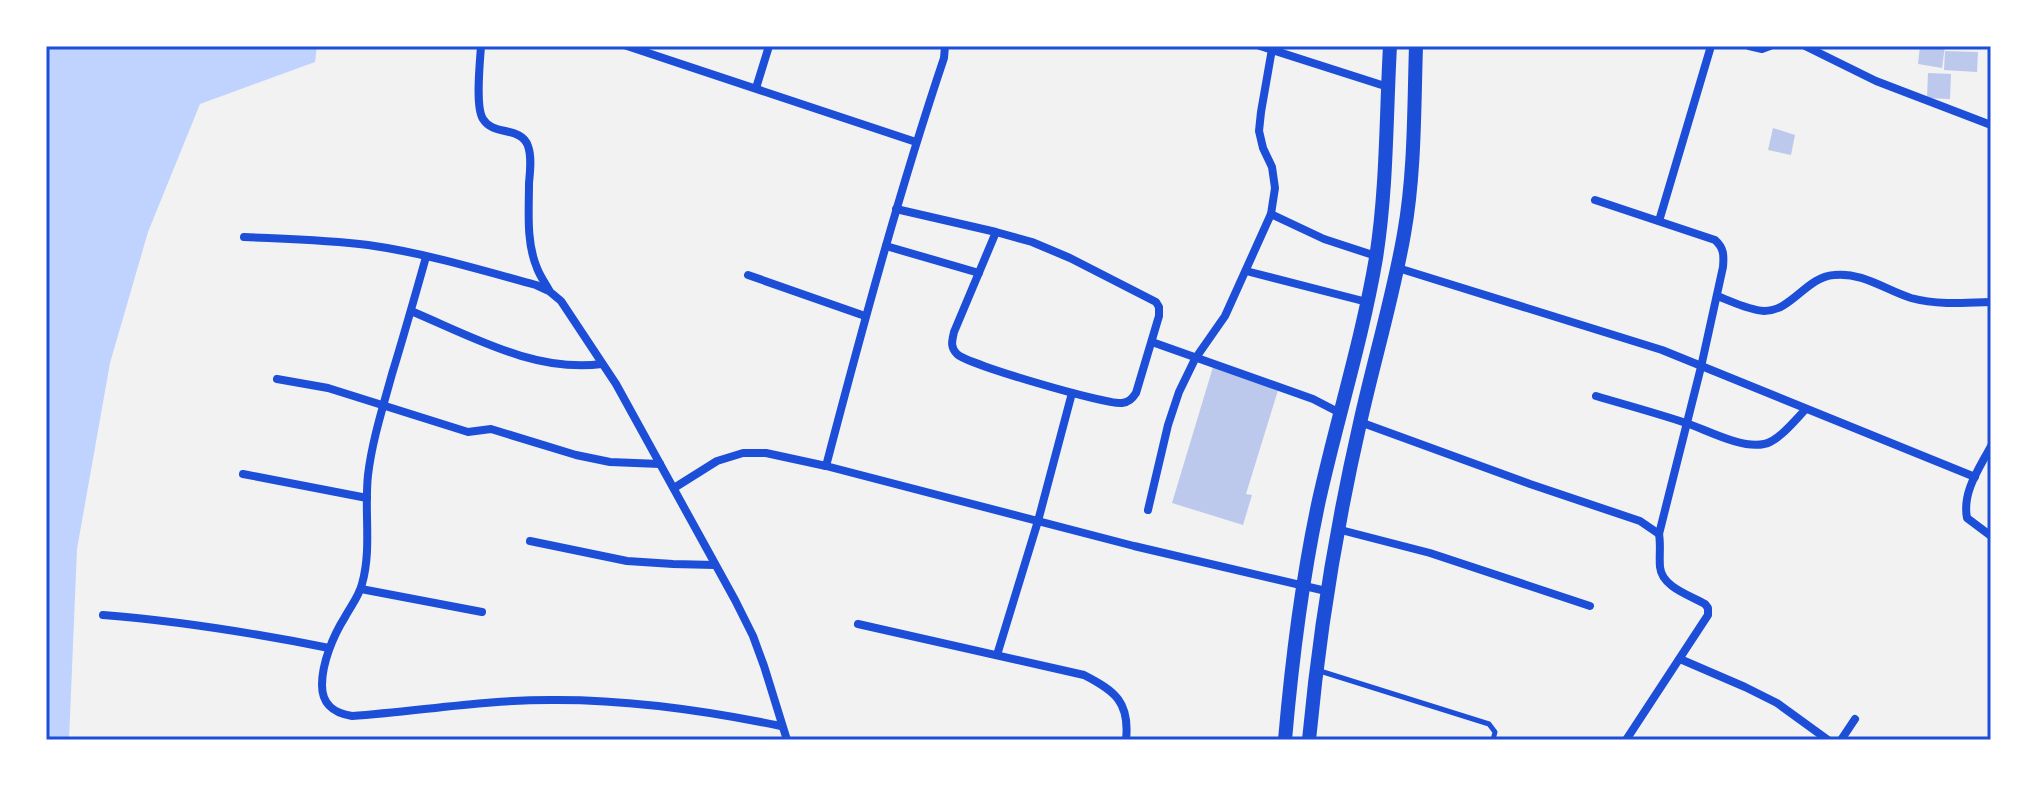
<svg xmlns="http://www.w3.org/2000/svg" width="2037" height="786" font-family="'Space Grotesk',sans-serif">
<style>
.water{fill:#bfd3fe}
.building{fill:#bdc9ec}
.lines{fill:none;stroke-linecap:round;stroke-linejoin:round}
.service{stroke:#1d4ed8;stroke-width:5}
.minor{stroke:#1d4ed8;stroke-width:8}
.primary{stroke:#1d4ed8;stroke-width:14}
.neatline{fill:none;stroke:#1d4ed8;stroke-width:3}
</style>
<rect width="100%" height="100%" fill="#f2f2f2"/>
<polygon class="water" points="46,46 317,46 315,62 200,104 148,232 110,363 77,549 69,740 46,740"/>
<g class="building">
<polygon points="1920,46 1945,46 1942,68 1918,64"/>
<polygon points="1945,51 1978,52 1977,72 1944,70"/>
<polygon points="1928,73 1951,74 1950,99 1927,98"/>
<polygon points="1773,128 1795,135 1791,155 1768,150"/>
<polygon points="1213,367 1279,387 1246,494 1252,495 1243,525 1172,503"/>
</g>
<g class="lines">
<polyline class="service" points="1320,671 1489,724 1495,732 1493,740"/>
<g class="minor">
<path d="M481 46C480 62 475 107 483 119 493 136 521 126 528 146 532 157 530 172 529 183 529 211 526 242 537 268 540 276 545 283 549 290"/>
<polyline points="627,46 916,142"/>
<polyline points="1260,46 1388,87"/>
<polyline points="1749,46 1762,49 1770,46"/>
<polyline points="1805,46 1876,81 1991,125"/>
<polyline points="756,88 769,46"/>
<path d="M1595 200 1715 240C1724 248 1724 255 1723 267L1701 367 1659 534"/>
<path d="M896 209 996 232 1032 242 1070 258 1156 302 1159 307V316L1136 393C1132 399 1129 402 1122 403 1107 405 966 364 957 354 950 347 952 341 954 332L996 232"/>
<polyline points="1271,214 1324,239 1376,256"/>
<polyline points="1659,221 1711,46"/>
<path d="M244 237C286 239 327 240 368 245 425 253 481 270 536 285L549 291 561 301 616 384 735 600 753 636 764 666 787 740"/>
<polyline points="886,246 979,273"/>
<path d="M426 257C415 296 404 335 392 374 383 407 372 441 368 475 364 512 372 549 362 584 359 596 351 606 345 617 333 636 322 663 322 685 322 705 334 713 352 716 421 711 489 699 558 700 634 700 708 711 781 726"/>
<polyline points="1398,268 1662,350 1975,477"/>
<polyline points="1246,271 1367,302"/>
<polyline points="748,275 865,316"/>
<path d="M1717 296C1731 301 1748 310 1764 311 1792 311 1806 277 1834 275 1863 272 1885 290 1911 298 1936 305 1965 303 1991 302"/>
<path d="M411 311C471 336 535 373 602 364"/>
<polyline points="1152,342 1313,399 1340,413"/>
<polyline points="277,379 328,388 468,432 491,429 576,455 610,462 660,464"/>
<path d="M1596 396C1626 405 1656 413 1686 423 1707 430 1741 449 1764 444 1778 442 1796 419 1806 409"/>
<path d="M1360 422 1530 484 1640 521 1659 534C1661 545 1659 556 1660 567 1662 587 1689 595 1705 604L1708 608V615L1626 740"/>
<path d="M1991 446C1979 469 1962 492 1967 518L1991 536"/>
<path d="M826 466C862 329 899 192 944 58L945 46"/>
<polyline points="243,474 367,498"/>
<polyline points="674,488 717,461 743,453 766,453 826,466 1134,546 1326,591"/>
<polyline points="1148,510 1168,425 1179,392 1195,359 1225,316 1271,214 1275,188 1272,167 1263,148 1259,131 1261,112 1272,49"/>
<polyline points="1337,529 1430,553 1590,606"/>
<polyline points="530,541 627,561 673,564 715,565"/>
<polyline points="361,589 482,612"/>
<path d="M103 615C179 621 254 633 329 648"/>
<path d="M858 624 1084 675C1115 691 1130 702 1126 740"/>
<polyline points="997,655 1038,521 1072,393"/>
<polyline points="1680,659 1745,687 1777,703 1828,740"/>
<polyline points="1841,740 1855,719"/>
</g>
<g class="primary">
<path d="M1285 740C1292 659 1302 579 1319 500 1337 419 1362 340 1376 258 1387 188 1386 117 1390 46"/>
<path d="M1309 740C1319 633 1336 528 1360 423 1374 360 1393 297 1404 234 1415 173 1414 107 1416 46"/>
</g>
</g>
<rect width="2037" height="786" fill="none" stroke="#ffffff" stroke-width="96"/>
<rect x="48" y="48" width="1941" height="690" class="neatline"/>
</svg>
